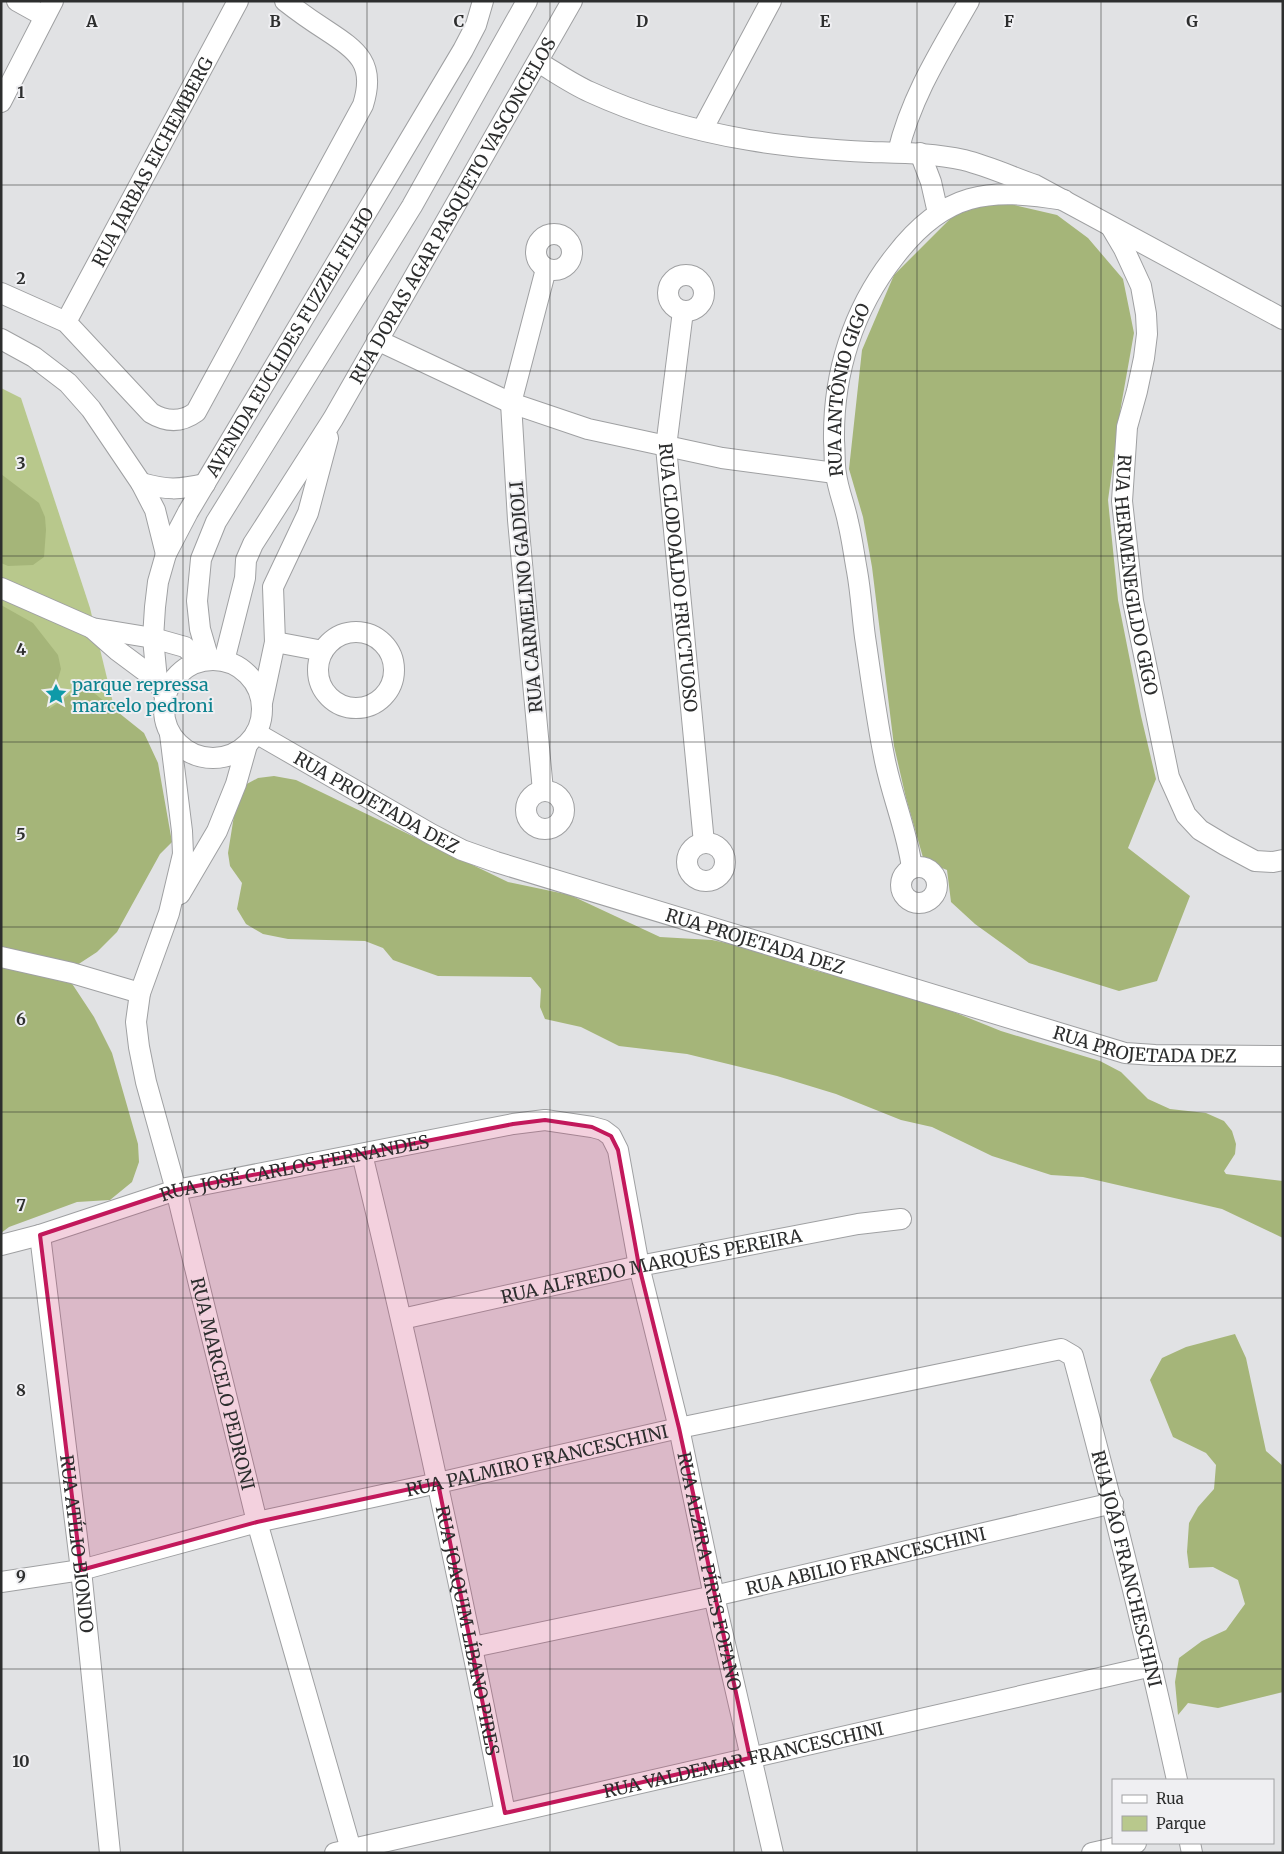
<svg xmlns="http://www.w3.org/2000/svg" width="1284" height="1854" font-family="Merriweather,serif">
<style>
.green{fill:#b8c88c}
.forest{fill:#a5b579}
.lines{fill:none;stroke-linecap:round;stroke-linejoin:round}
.minor-casing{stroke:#9fa0a2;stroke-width:22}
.minor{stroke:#fff;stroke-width:20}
.marked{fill:#c2185b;fill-opacity:0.2;stroke:#c2185b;stroke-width:4;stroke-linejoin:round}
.grid{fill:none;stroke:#2d2e2e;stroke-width:1;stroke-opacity:0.55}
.labels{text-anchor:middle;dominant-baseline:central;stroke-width:4;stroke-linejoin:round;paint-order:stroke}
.street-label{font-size:18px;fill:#2d2e2e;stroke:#efeff2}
.culture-label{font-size:18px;fill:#0d838f;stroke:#efeff2;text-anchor:start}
.grid-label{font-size:16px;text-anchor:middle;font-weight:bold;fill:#2d2e2e;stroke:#efeff2;stroke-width:4;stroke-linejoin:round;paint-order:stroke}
</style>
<rect width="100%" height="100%" fill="#e1e2e4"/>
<polygon class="green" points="1,388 21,398 90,608 132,781 1,912"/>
<g class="forest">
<polygon points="993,200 1057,215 1088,238 1123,279 1134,333 1121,406 1108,500 1118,600 1141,716 1156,779 1128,848 1190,896 1157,981 1119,991 1029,963 975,924 951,902 947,870 924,861 906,798 894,746 872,567 863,517 849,469 862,350 894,275 953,216"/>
<polygon points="1,474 39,503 45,517 46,530 44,557 33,565 8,566 1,563"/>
<polygon points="1,605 33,623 58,655 61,669 49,709 72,693 89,689 144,733 158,763 172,842 160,854 117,932 97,952 71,969 67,976 94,1017 112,1053 138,1144 139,1162 132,1182 110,1200 77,1202 9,1227 1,1233"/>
<polygon points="274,776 296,780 508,882 570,895 660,937 712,940 750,948 813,970 909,994 1001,1031 1100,1061 1121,1072 1148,1099 1170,1109 1206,1113 1224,1121 1232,1131 1236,1144 1235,1154 1224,1171 1226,1174 1283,1181 1283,1238 1222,1209 1083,1177 1051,1175 992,1156 932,1127 901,1120 836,1094 777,1076 687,1054 619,1046 581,1027 545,1019 540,1007 541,989 531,977 438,976 393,960 383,948 365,941 288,939 263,934 246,924 237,909 242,883 230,866 228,853 237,797 243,786 258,778"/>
<polygon points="1235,1334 1246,1358 1266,1451 1283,1466 1283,1692 1218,1708 1188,1703 1178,1715 1175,1682 1179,1658 1202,1641 1226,1630 1245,1604 1238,1580 1213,1567 1189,1568 1187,1552 1189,1523 1198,1507 1214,1489 1216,1465 1206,1453 1173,1437 1150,1380 1162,1358 1186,1347"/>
</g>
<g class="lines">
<g class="minor-casing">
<g id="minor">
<polyline points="17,1 44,16"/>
<path d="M538 62C555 72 572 84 590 92 640 115 695 131 749 140 789 147 830 150 870 152 901 153 933 153 964 160 988 166 1012 177 1035 185L1283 319"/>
<polyline points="1,102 53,1"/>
<polyline points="702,130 771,1"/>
<path d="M898 152C911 97 941 50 969 1"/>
<polyline points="920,153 931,182 938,213"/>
<path id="s1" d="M1111 227 1124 249 1141 286 1146 314 1147 334 1144 358 1137 391 1127 427 1122 501 1133 601 1169 777 1186 815 1200 830 1225 845 1255 861 1273 862 1283 860"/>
<circle cx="554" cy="252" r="18"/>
<circle cx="686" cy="293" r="18"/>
<path d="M1 293 66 322 151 413C166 422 181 423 196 412L363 105C376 64 358 51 326 30 312 21 299 12 285 1"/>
<path id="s2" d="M683 311 666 447 704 843"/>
<path id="s3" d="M66 322 238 1"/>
<polyline points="1,339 34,357 68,383 91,409 141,483 155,510 166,554"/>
<polyline points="377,340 511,403 588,429 722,458 835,473"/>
<path d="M141 483C167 490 178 490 205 484"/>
<polyline points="1,588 92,628 153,638 185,647 193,654 197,662"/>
<polyline points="92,628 118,651 157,680"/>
<circle cx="356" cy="670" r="38"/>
<polyline points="275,642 323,651"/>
<circle cx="213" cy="709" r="49"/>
<polyline points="209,660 200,629 197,601 201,559 216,522 412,206 527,1"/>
<path id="s4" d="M224 661 245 578 246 560 253 544 333 419 572 1"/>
<path id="s5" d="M165 696 157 680 153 638 155 607 158 582 166 554 188 512 463 50 476 25 483 1"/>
<polyline points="262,703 275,642 273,587 308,513 328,438"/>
<path id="s6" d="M256 733 431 834 462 850 496 862 1125 1053 1155 1055 1283 1056"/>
<path id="s7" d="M170 734 182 831 183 854 169 913 140 993 136 1022 139 1047 146 1082 176 1190 257 1522 352 1853"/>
<circle cx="545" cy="810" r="19"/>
<polyline points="543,791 518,520 511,403 546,269"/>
<circle cx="706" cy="862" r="19"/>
<circle cx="919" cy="885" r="18"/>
<path id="s8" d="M912 868C907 830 891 794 884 756 876 716 871 677 865 637 862 615 861 593 857 571 854 555 852 538 848 522 845 506 838 490 836 474 834 463 835 451 834 441 833 373 853 309 895 256 944 192 988 187 1064 200"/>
<polyline points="180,894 217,831 236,784 247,745"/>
<polyline points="1,957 72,973 140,993"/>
<path id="s9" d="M362 1154C415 1372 462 1592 505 1813"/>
<path id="s10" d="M40 1235 81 1570 110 1853"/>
<path id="s11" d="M1 1245 40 1235 176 1190 513 1124 545 1120 592 1127 603 1130 611 1136 618 1150 639 1266 679 1428 714 1596 773 1853"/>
<path id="s12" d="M402 1319 639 1266 858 1224 901 1219"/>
<path id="s13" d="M1 1582 81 1570 257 1522 438 1483 679 1428 1061 1349 1073 1356C1111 1497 1146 1638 1177 1780"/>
<path id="s14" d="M473 1647 714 1596 1113 1503"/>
<polyline points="1190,1843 1192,1853"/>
<path id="s15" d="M335 1853 1152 1666"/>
<polyline points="1092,1853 1136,1843"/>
</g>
</g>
<use href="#minor" class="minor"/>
</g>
<path class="marked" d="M545 1120 592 1127 611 1136 618 1150 639 1266 679 1428 750 1758 505 1813 438 1483 257 1522 81 1570 40 1235 176 1190 513 1124Z"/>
<path class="grid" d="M183 1V1853M367 1V1853M550 1V1853M734 1V1853M917 1V1853M1101 1V1853M1 185H1283M1 371H1283M1 556H1283M1 742H1283M1 927H1283M1 1112H1283M1 1298H1283M1 1483H1283M1 1669H1283"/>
<defs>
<g id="sight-bare" transform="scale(1.725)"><path d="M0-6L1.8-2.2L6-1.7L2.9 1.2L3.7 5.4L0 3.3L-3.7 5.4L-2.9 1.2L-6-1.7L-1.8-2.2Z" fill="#0f9aa8" stroke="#efeff2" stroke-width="2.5" paint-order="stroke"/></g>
</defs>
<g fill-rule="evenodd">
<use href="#sight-bare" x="56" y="694"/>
</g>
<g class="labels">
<g class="street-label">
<text stroke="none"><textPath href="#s3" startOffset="182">RUA JARBAS EICHEMBERG</textPath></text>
<text stroke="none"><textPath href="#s4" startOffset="510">RUA DORAS AGAR PASQUETO VASCONCELOS</textPath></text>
<text stroke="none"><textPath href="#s5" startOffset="391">AVENIDA EUCLIDES FUZZEL FILHO</textPath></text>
<text stroke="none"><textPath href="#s8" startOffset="488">RUA ANTÔNIO GIGO</textPath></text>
<text stroke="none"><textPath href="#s1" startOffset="359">RUA HERMENEGILDO GIGO</textPath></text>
<text stroke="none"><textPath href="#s2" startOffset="268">RUA CLODOALDO FRUCTUOSO</textPath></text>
<text transform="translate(526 597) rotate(-95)">RUA CARMELINO GADIOLI</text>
<text stroke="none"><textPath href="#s6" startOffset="139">RUA PROJETADA DEZ</textPath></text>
<text stroke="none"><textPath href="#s6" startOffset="544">RUA PROJETADA DEZ</textPath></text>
<text stroke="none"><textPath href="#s6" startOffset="949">RUA PROJETADA DEZ</textPath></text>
<text stroke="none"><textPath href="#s11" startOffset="304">RUA JOSÉ CARLOS FERNANDES</textPath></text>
<text stroke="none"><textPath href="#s12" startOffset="255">RUA ALFREDO MARQUÊS PEREIRA</textPath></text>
<text stroke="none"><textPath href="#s7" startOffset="668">RUA MARCELO PEDRONI</textPath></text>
<text stroke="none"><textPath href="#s13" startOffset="550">RUA PALMIRO FRANCESCHINI</textPath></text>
<text stroke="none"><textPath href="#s10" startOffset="311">RUA ATÍLIO BIONDO</textPath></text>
<text stroke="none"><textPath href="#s14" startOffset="402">RUA ABILIO FRANCESCHINI</textPath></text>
<text stroke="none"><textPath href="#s13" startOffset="1319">RUA JOÃO FRANCHESCHINI</textPath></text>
<text stroke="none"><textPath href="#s11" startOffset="1075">RUA ALZIRA PÍRES FOFANO</textPath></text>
<text stroke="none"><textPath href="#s9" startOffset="488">RUA JOAQUIM LÍBANO PIRES</textPath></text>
<text stroke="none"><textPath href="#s15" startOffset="419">RUA VALDEMAR FRANCESCHINI</textPath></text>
</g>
<g class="culture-label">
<text x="72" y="684">parque repressa<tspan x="72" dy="21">marcelo pedroni</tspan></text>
</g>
</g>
<g class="grid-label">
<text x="92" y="27">A</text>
<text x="275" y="27">B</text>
<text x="459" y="27">C</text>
<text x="642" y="27">D</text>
<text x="825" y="27">E</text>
<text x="1009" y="27">F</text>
<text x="1192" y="27">G</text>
<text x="21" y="98">1</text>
<text x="21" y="284">2</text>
<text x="21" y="469">3</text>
<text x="21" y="655">4</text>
<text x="21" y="840">5</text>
<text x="21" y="1025">6</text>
<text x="21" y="1211">7</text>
<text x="21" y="1396">8</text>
<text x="21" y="1582">9</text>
<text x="21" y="1767">10</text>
</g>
<rect width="1284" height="1854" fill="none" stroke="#2d2e2e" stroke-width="5"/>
<rect x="1112" y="1779" width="162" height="65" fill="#efeff2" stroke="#a1a2a4"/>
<rect x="1122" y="1795" width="25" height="8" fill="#ffffff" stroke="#a1a2a4"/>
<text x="1156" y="1804" font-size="15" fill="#2d2e2e">Rua</text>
<rect x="1122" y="1816" width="25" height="15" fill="#b8c88c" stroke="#a1a2a4"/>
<text x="1156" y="1829" font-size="15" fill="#2d2e2e">Parque</text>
</svg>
